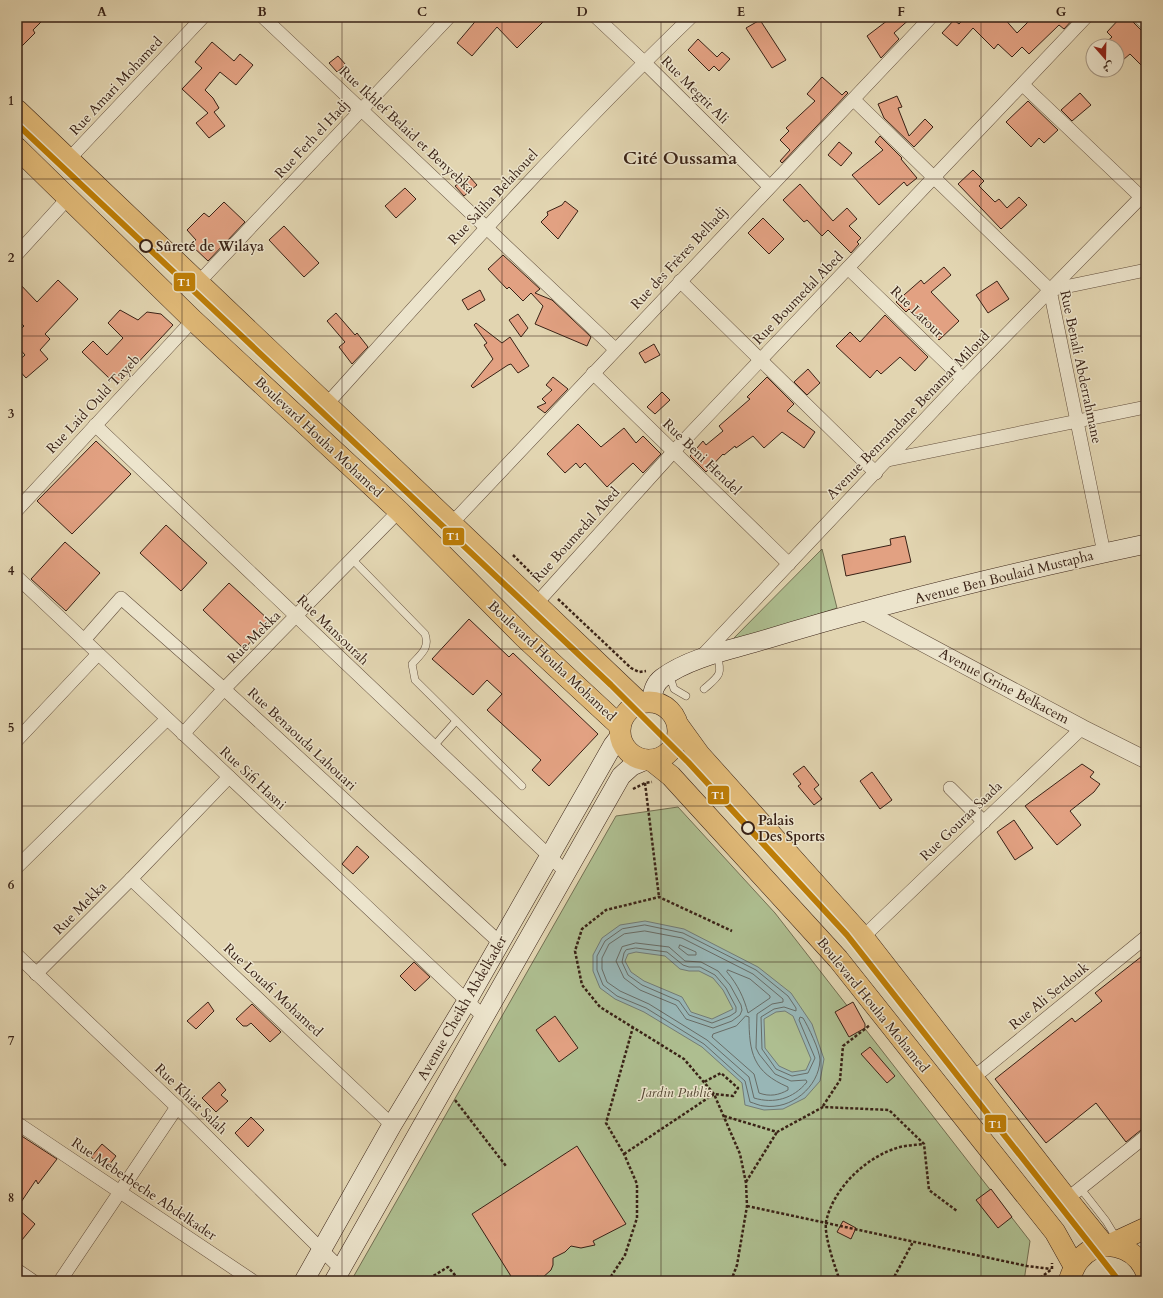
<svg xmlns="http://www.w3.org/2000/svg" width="1163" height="1298" font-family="Cardo,Amiri,serif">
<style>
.green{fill:#aebe90;stroke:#747053}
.water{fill:#98b6b6;stroke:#727b76;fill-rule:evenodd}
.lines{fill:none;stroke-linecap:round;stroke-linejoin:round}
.shore{stroke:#686c66;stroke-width:1}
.building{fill:#e2a182;stroke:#392216}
.service-casing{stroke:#634f3d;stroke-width:8}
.minor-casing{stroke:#634f3d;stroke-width:14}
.tertiary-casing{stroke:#634f3d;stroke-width:18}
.secondary-casing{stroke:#392216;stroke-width:20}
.primary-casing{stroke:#392216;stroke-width:22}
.path{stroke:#392216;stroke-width:2.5;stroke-dasharray:3 2;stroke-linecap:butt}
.service{stroke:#ece4cc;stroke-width:7}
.minor{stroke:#ece4cc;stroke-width:13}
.tertiary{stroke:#ece4cc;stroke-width:17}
.secondary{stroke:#ece4cc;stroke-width:19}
.primary{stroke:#e1ba78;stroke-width:21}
.tram-1-casing{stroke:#ece4cc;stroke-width:9}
.tram-1{stroke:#be7e07;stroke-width:6}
.grid{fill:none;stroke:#392216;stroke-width:1;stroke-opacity:0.55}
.stop-dot{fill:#ece4cc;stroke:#392216;stroke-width:2}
.labels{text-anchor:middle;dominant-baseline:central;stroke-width:3;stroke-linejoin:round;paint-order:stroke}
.street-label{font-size:14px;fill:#392216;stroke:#ece4cc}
.stop-label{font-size:14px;font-weight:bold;fill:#392216;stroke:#ece4cc;text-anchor:start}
.park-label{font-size:14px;font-style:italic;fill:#564934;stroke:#ece4cc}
.district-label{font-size:18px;font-weight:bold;fill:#392216;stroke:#ece4cc}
.line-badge{stroke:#ece4cc;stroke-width:1.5}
.badge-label{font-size:11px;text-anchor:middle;font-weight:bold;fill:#fff}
.neatline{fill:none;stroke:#392216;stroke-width:1.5}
.grid-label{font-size:13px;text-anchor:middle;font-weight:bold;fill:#392216}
</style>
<rect width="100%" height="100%" fill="#e2d5b1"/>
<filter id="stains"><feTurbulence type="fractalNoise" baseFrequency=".005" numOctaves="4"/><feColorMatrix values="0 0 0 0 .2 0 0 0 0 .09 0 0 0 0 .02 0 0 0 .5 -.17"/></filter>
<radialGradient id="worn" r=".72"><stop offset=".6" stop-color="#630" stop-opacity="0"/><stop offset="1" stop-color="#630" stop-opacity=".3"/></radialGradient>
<g class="green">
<polygon points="822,549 837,608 729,643"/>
<polygon points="678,807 775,913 1030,1241 1024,1281 351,1281 616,816"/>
</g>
<path class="water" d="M645 921 684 929 758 967 791 993 812 1024 824 1059 820 1081 805 1098 783 1109 764 1110 745 1105 742 1083 702 1047 644 1012 615 999 600 988 593 971V955L602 938 620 925ZM636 952 665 956 680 969 689 971H699L713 978 723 990 733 1009 712 1019 691 1012 682 997 644 981 631 972 625 961 628 954ZM785 1011 793 1016 811 1059 806 1070 792 1072 779 1066 765 1048 764 1019 776 1012Z"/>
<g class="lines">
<g class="shore">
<path d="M645 925 683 933 756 970 788 996 796 1008V1011L784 1007 774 1009 761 1017 762 1049 776 1069 792 1076 808 1073 815 1058 799 1020 800 1017 803 1018C808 1026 820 1051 820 1060 819 1087 791 1110 764 1106 760 1106 754 1103 750 1102L745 1081 704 1044 646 1008 617 996 603 985 597 970V956L605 941 622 929Z"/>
<path d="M645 931 682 938 753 974 783 999V1002L772 1004 757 1014 756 1048 759 1054 775 1074 791 1081 806 1080 807 1082C793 1099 774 1104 754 1098L749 1077 707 1040 649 1004 620 991 607 982 602 969V958L609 944 624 934Z"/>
<polygon points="636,943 669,947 685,961 701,962 718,971 730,985 741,1005 742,1010 740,1015 732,1021 713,1028 686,1019 676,1005 640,990 624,978 616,961 622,947"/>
<polygon points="680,945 696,952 696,955 688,955 679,948"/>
<polygon points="636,948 667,952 683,965 689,967 700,967 715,975 726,988 736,1007 736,1012 730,1016 712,1023 689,1015 679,1001 642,985 628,975 622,962 624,953 626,950"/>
<path d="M728 970 750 979 770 996V998L748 1013C744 998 738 985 727 972Z"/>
<path d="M746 1016 749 1017C749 1053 753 1072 788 1087V1090C779 1095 770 1097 759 1093L754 1074 712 1037 713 1034 736 1026Z"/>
</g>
</g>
<g class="building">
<polygon points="17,17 46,17 33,30 35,33 17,51"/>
<polygon points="479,17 548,17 517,48 497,27 472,56 457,43"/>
<polygon points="892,17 912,17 894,33 899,39 881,58 867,36"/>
<polygon points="962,17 1003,17 1017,33 1033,17 1075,17 1064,29 1059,25 1029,54 1022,47 1012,57 998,44 994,49 973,28 957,46 942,33 954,20 959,24 964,19"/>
<polygon points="1121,17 1128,17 1146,35 1146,70 1130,54 1117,65 1117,46 1102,46 1112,37 1107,32"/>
<polygon points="760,20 786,60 772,68 746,28"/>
<polygon points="698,39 717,57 722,52 730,59 719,71 714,66 709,71 688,50"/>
<polygon points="212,42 234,61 240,54 253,65 236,85 220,72 205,90 213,98 219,108 214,112 225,126 209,138 196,123 208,113 182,89 202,68 195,62"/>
<polygon points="338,56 346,65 337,72 329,63"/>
<polygon points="822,77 842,95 846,91 848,93 782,163 780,161 790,150 780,140 789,131 786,128 815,101 807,94"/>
<polygon points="1080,93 1091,105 1072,121 1061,110"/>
<polygon points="897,96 902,107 898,108 909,136 925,119 933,127 914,147 884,118 878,104"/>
<polygon points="1028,101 1058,130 1044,143 1039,138 1031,147 1006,122"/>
<polygon points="880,136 902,158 901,159 917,178 907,186 904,182 879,205 852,175 883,150 875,142"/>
<polygon points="839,142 852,153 841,166 828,155"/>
<polygon points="973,170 984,181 979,186 995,202 999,199 1007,208 1019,197 1027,205 1001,229 958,184"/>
<polygon points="469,176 477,185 464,196 455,186"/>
<polygon points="800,184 833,221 847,208 857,219 849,226 861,238 857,242 859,244 851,253 828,230 822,236 807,220 804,222 783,200"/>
<polygon points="405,188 416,199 396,218 385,206"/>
<polygon points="565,201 578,211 558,239 541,222 548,215 547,212 562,205"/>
<polygon points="224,202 245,222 208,261 191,245 196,240 187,230 204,213 209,217"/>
<polygon points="763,218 784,239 769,254 748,233"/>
<polygon points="284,226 319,263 304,277 269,240"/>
<polygon points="503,255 540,289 535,293 552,300 591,337 587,346 535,324 543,306 531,293 523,301 509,287 507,289 488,269"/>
<polygon points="944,267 951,275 931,292 959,321 939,340 909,309 906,312 896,302 921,280 924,284"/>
<polygon points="58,280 78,299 45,334 50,339 40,350 48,359 26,378 17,368 17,362 25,355 17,346 17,333 24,326 17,320 17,281 37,302"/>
<polygon points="997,281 1009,299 988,313 976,295"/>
<polygon points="480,290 485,300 468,310 462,300"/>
<polygon points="120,310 138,320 147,312 161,314 173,325 119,383 110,379 82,352 93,341 107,355 123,338 108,323"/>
<polygon points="336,313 355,335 357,333 368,347 352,364 339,347 345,342 327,321"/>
<polygon points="518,314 528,328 521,337 509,320"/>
<polygon points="885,315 928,357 915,371 900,357 881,374 877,370 870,378 836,346 850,332 860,342"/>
<polygon points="476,323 502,343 510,337 529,366 518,373 511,364 508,365 473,388 471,386 493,359 484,345 487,343 474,325"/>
<polygon points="654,344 660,355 645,363 639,353"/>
<polygon points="808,369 820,383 807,395 794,382"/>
<polygon points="553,377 568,389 545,413 537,407 546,403 542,399 552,390 546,385"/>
<polygon points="767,377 794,404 787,411 815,432 804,448 782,432 764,448 753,436 736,448 735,446 724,455 723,454 706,472 690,456 703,441 706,445 723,431 719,426 750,399 747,397"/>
<polygon points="662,392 670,400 655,414 647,407"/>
<polygon points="578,424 601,447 624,428 636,443 643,436 661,454 643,473 633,463 607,487 585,463 580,468 576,463 565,473 547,454"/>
<polygon points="96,441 131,474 72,534 37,501"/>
<polygon points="166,525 207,563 181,591 140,553"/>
<polygon points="905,536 911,562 846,576 842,555 891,545 890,539"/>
<polygon points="65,542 100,573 66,611 31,579"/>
<polygon points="229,583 270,621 244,649 203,610"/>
<polygon points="469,619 509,657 513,653 598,734 549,786 532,770 541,760 487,710 502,694 487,680 473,695 432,659"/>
<polygon points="1082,764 1094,772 1090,777 1100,784 1094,792 1070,811 1081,825 1057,845 1025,806"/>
<polygon points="804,766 819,785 814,789 822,799 814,805 798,786 801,784 793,774"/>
<polygon points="872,772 892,800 880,809 860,781"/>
<polygon points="1014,820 1033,848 1015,860 997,832"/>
<polygon points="357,846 369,857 353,874 342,864"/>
<polygon points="1146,953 1146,1128 1141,1130 1126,1142 1096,1103 1046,1143 995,1079 1072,1018 1075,1022 1102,1001 1095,993"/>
<polygon points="414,962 430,977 415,991 400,976"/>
<polygon points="208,1002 214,1011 196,1029 187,1021"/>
<polygon points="853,1002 865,1024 865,1028 849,1037 835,1012"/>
<polygon points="252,1004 281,1032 270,1042 251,1023 247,1026 243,1026 236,1019"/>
<polygon points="555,1016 578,1048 559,1062 536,1030"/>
<polygon points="870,1047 895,1076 887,1083 861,1054"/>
<polygon points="219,1082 226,1090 221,1095 228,1101 216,1112 202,1098"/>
<polygon points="251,1117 264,1130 248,1147 235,1133"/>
<polygon points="17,1133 57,1159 38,1184 36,1180 17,1208 35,1224 17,1246 17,1171 20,1166 17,1163"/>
<polygon points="102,1144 116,1156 106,1169 91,1157"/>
<polygon points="577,1146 626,1224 593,1241 595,1245 581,1248 571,1246 565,1252 553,1258 553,1265 551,1270 541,1279 538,1276 530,1281 514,1281 472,1214"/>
<polygon points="991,1189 1012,1217 998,1228 976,1200"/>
<polygon points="843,1221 856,1228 851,1239 837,1232"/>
</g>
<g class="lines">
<g class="service-casing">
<g id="service">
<path d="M352 559 425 634C430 648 421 654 412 664L415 680 522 786"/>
<polyline points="669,674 674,689 686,696"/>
<path d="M704 689C719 676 723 675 717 655"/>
<polyline points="433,747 456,721"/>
<polyline points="1081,1189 1106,1221 1117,1239"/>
</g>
</g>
<g class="minor-casing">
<g id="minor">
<polyline points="263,17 615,349"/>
<polyline points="596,17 644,62 769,186"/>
<polyline points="1139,17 1146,23"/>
<polyline points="1023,85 1141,197"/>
<polyline points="854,100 1050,290 1104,553"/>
<polyline points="69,159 203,17"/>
<polyline points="17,254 68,198"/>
<polyline points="848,268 963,379"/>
<polyline points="680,281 876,473"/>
<polyline points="198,283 449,17"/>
<polyline points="1050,290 1146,270"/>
<polyline points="593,373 789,564"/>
<path d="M326 405C445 273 563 140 691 17"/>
<polyline points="95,425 567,873"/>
<polyline points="888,460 1146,407"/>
<polyline points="17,510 193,320"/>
<polyline points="452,523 931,17"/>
<polyline points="17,577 484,1017"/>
<polyline points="536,604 674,451 1086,17"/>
<polyline points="84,640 121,598 224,689 500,943"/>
<polyline points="702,656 963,379 1146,192"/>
<polyline points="183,734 224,689 399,511"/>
<polyline points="17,740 98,654"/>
<polyline points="950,788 984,822"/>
<polyline points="17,867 167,719"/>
<polyline points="131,879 392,1125"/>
<polyline points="863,937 1082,728"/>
<polyline points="17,955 177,1107 341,1269"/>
<polyline points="36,974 131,879 229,777"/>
<polyline points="973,1078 1146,937"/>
<polyline points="17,1123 253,1281"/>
<polyline points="1067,1199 1146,1136"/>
<polyline points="17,1270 33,1281"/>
<polyline points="60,1281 177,1107"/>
</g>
</g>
<g class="tertiary-casing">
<polyline id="tertiary" points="863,611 1082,728 1146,760"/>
</g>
<g class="secondary-casing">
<g id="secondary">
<path d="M651 702C653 692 654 684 662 678 690 657 734 649 767 639 891 601 1019 571 1146 544"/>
<polyline points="304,1281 392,1125 467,1001 613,745 620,736"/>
<polyline points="334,1281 621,776 632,766 646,760"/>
</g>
</g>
<g class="primary-casing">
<g id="primary">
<polyline points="17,110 640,703"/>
<polyline points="17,148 193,320 399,511 525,638 620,726"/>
<circle cx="649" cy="731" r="29"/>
<polyline points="678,725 699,754 863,937 1067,1199 1105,1246"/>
<polyline points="651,760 671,776 838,959 1055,1232 1074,1266"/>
<polyline points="1107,1246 1146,1228"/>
<path d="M1069 1281C1072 1273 1074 1265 1080 1259 1100 1236 1135 1245 1146 1272"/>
</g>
</g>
<g class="path">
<polyline points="513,555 539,581"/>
<polyline points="558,599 631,668 639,672 646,671"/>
<polyline points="668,699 675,709"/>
<polyline points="645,783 659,897"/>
<polyline points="633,789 645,783 652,782"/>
<polyline points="455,1100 506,1166"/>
<polyline points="823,1106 840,1080 843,1046 870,1025"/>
<polyline points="724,1116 777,1132 823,1107 889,1110 924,1144 929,1190 957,1211"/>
<polyline points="624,1154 714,1094 733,1096 738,1088 721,1073 704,1082"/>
<polyline points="746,1182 777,1132"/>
<polyline points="747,1206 1027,1266 1051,1269"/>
<polyline points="425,1281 448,1267 460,1281"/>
<polyline points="608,1281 625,1255 637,1218 637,1184 624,1154 606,1123 633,1027"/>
<polyline points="731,1281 737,1265 747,1206 746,1183 740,1154 714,1094 684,1059 600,1007 582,985 575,951 582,929 606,910 659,897 732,931"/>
<path d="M840 1281C835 1267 824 1236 826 1222 833 1188 867 1156 900 1147 908 1145 916 1145 924 1144"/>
<polyline points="892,1281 913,1242"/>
<polyline points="1036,1281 1052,1269 1052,1263"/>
</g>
<use href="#service" class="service"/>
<use href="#minor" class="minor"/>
<use href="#tertiary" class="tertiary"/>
<use href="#secondary" class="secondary"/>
<use href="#primary" class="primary"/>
<g class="tram-1-casing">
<polyline id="tram-1" points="17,124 611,685 688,762 847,935 1119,1281"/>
</g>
<use href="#tram-1" class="tram-1"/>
</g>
<path class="grid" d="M182 17V1281M342 17V1281M502 17V1281M661 17V1281M821 17V1281M981 17V1281M17 179H1146M17 336H1146M17 492H1146M17 649H1146M17 806H1146M17 962H1146M17 1119H1146"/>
<g class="stop-dot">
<circle cx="146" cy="246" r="6"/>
<circle cx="748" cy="828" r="6"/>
</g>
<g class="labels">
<g class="street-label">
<text transform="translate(116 86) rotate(-47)">Rue Amari Mohamed</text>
<text transform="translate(695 90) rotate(45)">Rue Megtit Ali</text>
<text transform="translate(407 130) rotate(43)">Rue Ikhlef Belaid et Benyebka</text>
<text transform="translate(312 139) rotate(-47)">Rue Ferh el Hadj</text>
<text transform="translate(493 197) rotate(-47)">Rue Saliha Belahouel</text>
<text transform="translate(679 258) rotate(-47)">Rue des Frères Belhadj</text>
<text transform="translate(798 298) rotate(-46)">Rue Boumedal Abed</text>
<text transform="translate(917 312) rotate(44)">Rue Latour</text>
<text transform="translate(1081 367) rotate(78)">Rue Benali Abderrahmane</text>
<text transform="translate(93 404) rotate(-47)">Rue Laid Ould Tayeb</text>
<text transform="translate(908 415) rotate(-46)">Avenue Benramdane Benamar Miloud</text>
<text transform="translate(319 437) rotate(43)">Boulevard Houha Mohamed</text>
<text transform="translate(702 457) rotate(44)">Rue Beni Hendel</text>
<text transform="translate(576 535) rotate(-48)">Rue Boumedal Abed</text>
<text transform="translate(1004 577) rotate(-14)">Avenue Ben Boulaid Mustapha</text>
<text transform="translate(333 630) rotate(44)">Rue Mansourah</text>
<text transform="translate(254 637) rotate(-45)">Rue Mekka</text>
<text transform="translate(552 661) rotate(43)">Boulevard Houha Mohamed</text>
<text transform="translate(1004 686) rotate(28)">Avenue Grine Belkacem</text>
<text transform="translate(302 739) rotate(43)">Rue Benaouda Lahouari</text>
<text transform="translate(253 778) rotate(43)">Rue Sifi Hasni</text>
<text transform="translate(961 821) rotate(-44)">Rue Gouraa Saada</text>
<text transform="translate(80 908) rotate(-45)">Rue Mekka</text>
<text transform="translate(273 990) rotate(43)">Rue Louafi Mohamed</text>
<text transform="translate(1049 996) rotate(-39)">Rue Ali Serdouk</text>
<text transform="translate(873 1005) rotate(51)">Boulevard Houha Mohamed</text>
<text transform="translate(462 1008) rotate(-60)">Avenue Cheikh Abdelkader</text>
<text transform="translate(191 1099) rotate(44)">Rue Khiat Salah</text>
<text transform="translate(144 1189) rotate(34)">Rue Meberbeche Abdelkader</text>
</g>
<g class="stop-label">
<text x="156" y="246">Sûreté de Wilaya</text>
<text x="758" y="820">Palais<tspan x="758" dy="16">Des Sports</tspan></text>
</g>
<g class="park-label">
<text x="676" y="1092">Jardin Public</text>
</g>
<g class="district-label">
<text x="680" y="158">Cité Oussama</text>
</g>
</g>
<g class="line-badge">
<rect x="173" y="272" width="23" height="20" rx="4" fill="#be7e07"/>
<rect x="442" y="527" width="23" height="19" rx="4" fill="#be7e07"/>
<rect x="707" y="785" width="23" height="20" rx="4" fill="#be7e07"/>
<rect x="984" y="1114" width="23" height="19" rx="4" fill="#be7e07"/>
</g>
<g class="badge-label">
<text x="184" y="286">T1</text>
<text x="453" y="540">T1</text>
<text x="718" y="799">T1</text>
<text x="995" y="1128">T1</text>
</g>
<rect width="1163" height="1298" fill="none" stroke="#e2d5b1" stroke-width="44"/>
<g transform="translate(1105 58) rotate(160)"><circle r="19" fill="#ece4cc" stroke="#a49683"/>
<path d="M0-3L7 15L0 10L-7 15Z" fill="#8f2418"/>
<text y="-6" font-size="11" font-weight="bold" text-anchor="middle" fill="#392216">ش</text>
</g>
<rect x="22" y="22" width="1119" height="1254" class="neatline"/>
<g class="grid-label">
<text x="102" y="16">A</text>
<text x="262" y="16">B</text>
<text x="422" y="16">C</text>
<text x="582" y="16">D</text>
<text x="741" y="16">E</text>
<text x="901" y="16">F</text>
<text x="1061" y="16">G</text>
<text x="11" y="105">1</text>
<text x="11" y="262">2</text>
<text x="11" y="418">3</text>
<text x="11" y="575">4</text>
<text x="11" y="732">5</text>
<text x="11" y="889">6</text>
<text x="11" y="1045">7</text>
<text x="11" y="1202">8</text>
</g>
<rect width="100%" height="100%" filter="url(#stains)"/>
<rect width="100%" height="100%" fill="url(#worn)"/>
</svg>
